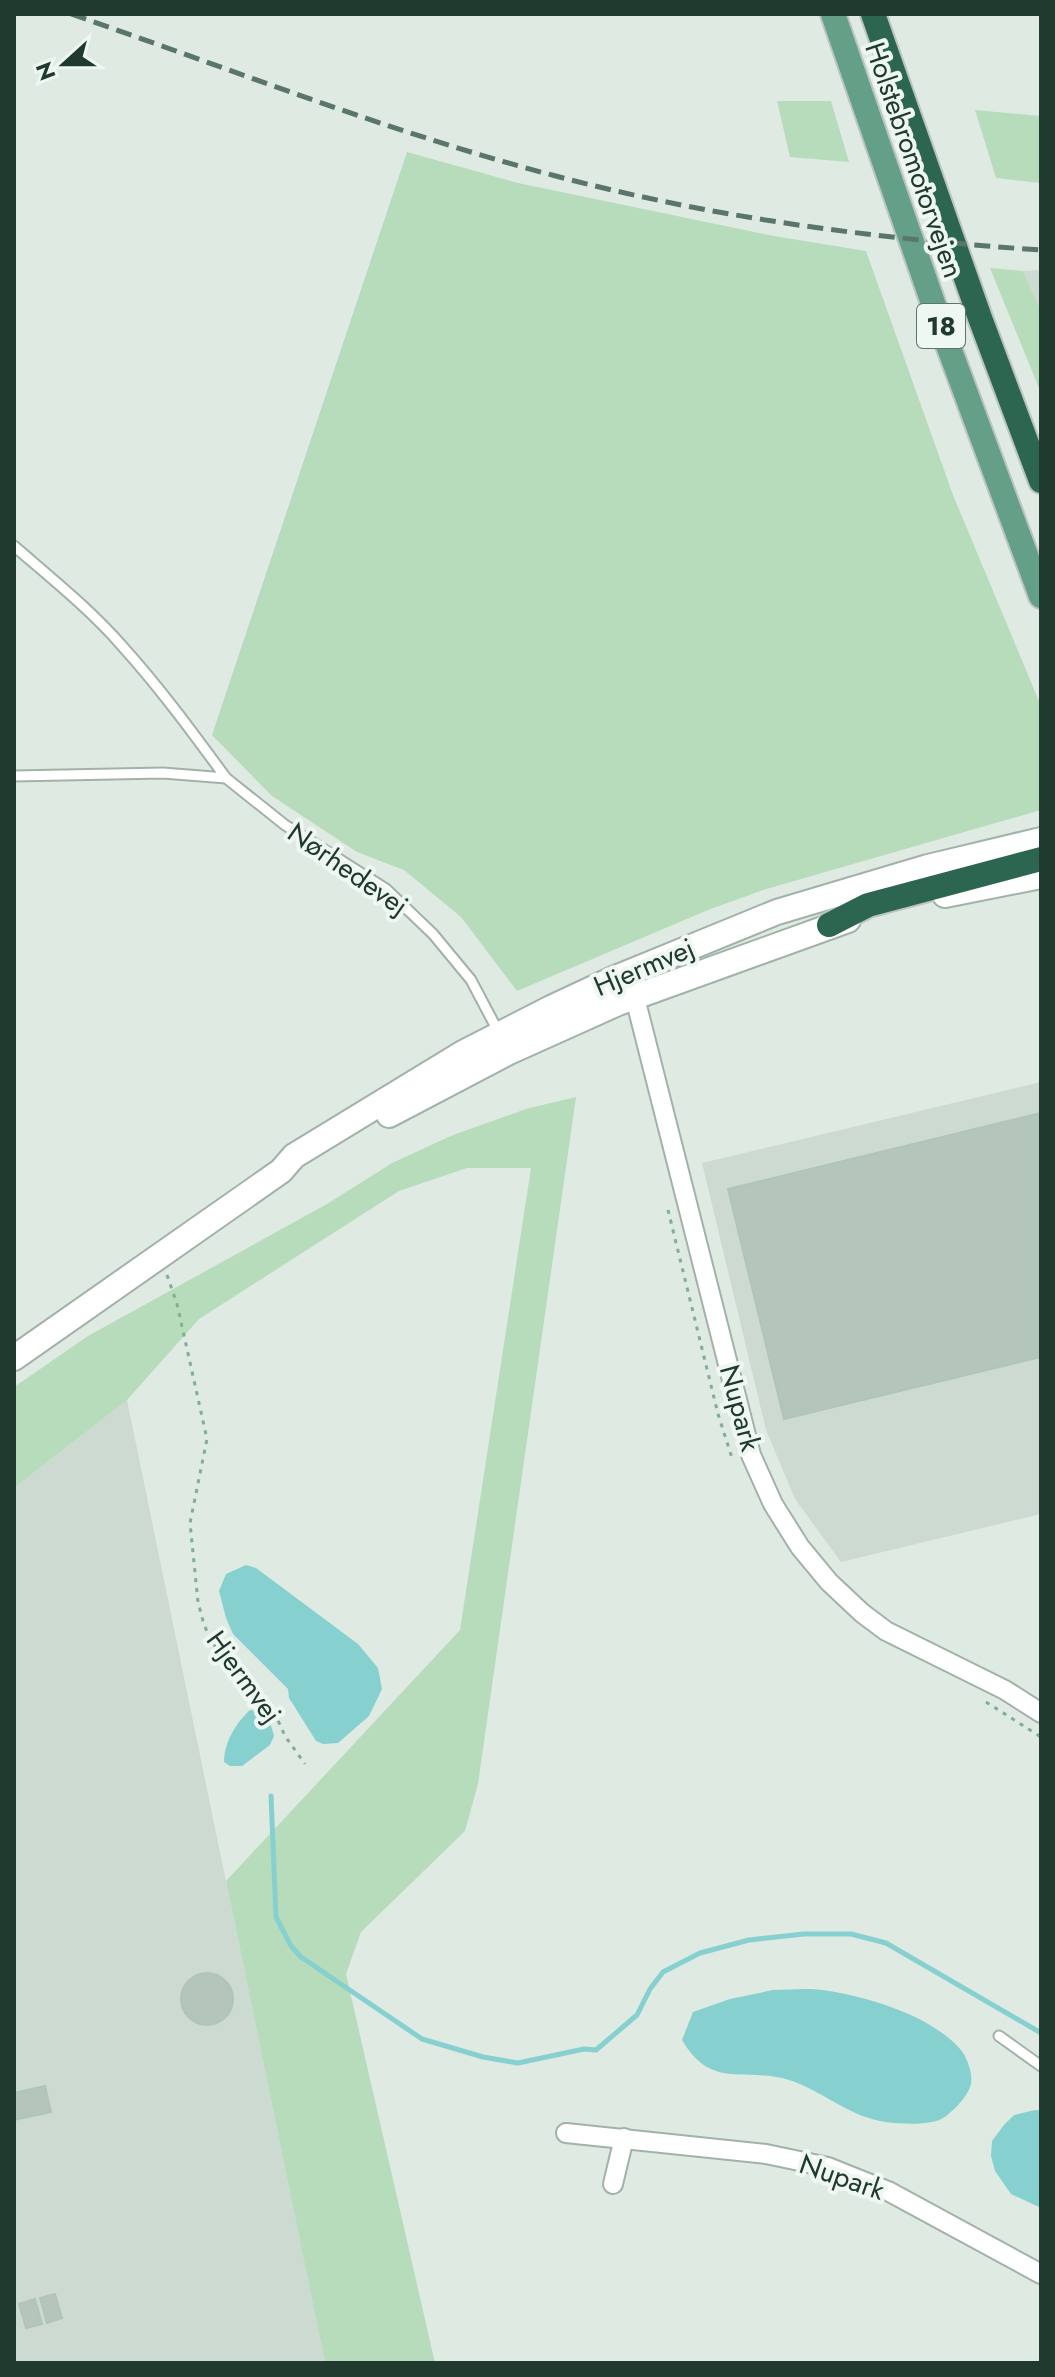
<svg xmlns="http://www.w3.org/2000/svg" width="1055" height="2377" font-family="Jost,sans-serif">
<style>
.built{fill:#cddad2}
.green{fill:#b7dcbb}
.water{fill:#86d0d0}
.lines{fill:none;stroke-linecap:round;stroke-linejoin:round}
.stream{stroke:#86d0d0;stroke-width:5}
.building{fill:#b4c5bc;stroke:#b1c4b9;stroke-width:2}
.service-casing{stroke:#a2b2a9;stroke-width:13}
.minor-casing{stroke:#a2b2a9;stroke-width:22}
.tertiary-casing{stroke:#a2b2a9;stroke-width:28}
.primary-casing{stroke:#bcc4c1;stroke-width:28}
.motorway-casing{stroke:#bcc4c1;stroke-width:28}
.path{stroke:#7fae98;stroke-width:3;stroke-dasharray:4 6;stroke-linecap:butt}
.service{stroke:#fff;stroke-width:9}
.minor{stroke:#fff;stroke-width:18}
.tertiary{stroke:#fff;stroke-width:24}
.primary{stroke:#63a087;stroke-width:24}
.motorway{stroke:#2c6651;stroke-width:24}
.rail{stroke:#5a766a;stroke-width:5;stroke-dasharray:16 8;stroke-linecap:butt}
.labels{text-anchor:middle;dominant-baseline:central;stroke-width:8;stroke-linejoin:round;paint-order:stroke}
.shield{fill:#eff7f2;stroke:#5e736a;stroke-width:2}
.shield-label{font-size:26px;font-weight:bold;fill:#203a2f}
.street-label{font-size:28px;fill:#203a2f;stroke:#eff7f2}
</style>
<rect width="100%" height="100%" fill="#dfeae3"/>
<g class="built">
<polygon points="1041,270 1041,311 1023,271"/>
<polygon points="1041,1082 1041,1514 841,1562 795,1499 766,1430 702,1163"/>
<polygon points="127,1400 325,2363 14,2363 14,1488"/>
</g>
<g class="green">
<polygon points="777,101 831,101 849,162 790,157"/>
<polygon points="975,110 1041,116 1041,183 996,178"/>
<polygon points="407,152 518,183 774,236 866,251 953,495 1041,706 1041,810 763,890 708,910 517,991 461,917 404,870 357,852 272,796 212,735"/>
<polygon points="990,268 1023,271 1041,311 1041,393"/>
<polygon points="576,1097 478,1784 465,1831 361,1932 346,1974 435,2363 325,2363 226,1881 460,1630 531,1168 467,1168 399,1191 199,1319 127,1400 14,1488 14,1387 88,1336 327,1204 392,1163 453,1135 526,1109"/>
</g>
<g class="water">
<polygon points="246,1565 256,1568 358,1644 378,1668 382,1689 369,1716 338,1743 323,1744 316,1741 289,1698 288,1689 233,1634 226,1618 219,1591 226,1574"/>
<path d="M250 1710 262 1711 268 1715 274 1736 270 1745 242 1766H230L224 1762C224 1742 236 1723 250 1710Z"/>
<path d="M773 1990C789 1990 807 1988 822 1990 866 1996 931 2015 961 2050 967 2058 973 2073 971 2084 969 2095 950 2116 939 2120 924 2126 888 2124 872 2119 843 2111 818 2089 789 2080 744 2066 712 2091 682 2040L693 2012 730 1999Z"/>
<polygon points="1035,2110 1041,2110 1041,2208 1011,2194 995,2171 991,2156 992,2141 1004,2125 1014,2115"/>
</g>
<g class="lines">
<polyline class="stream" points="271,1796 276,1917 291,1946 301,1957 422,2039 483,2057 518,2063 584,2049 596,2050 637,2015 650,1989 663,1972 700,1953 749,1940 804,1934 851,1934 886,1943 1041,2033"/>
</g>
<g class="building">
<polygon points="1041,1113 1041,1357 784,1419 728,1189"/>
<circle cx="207" cy="1999" r="26"/>
<polygon points="45,2086 51,2112 14,2120 14,2093"/>
<polygon points="55,2294 62,2318 47,2323 40,2298"/>
<polygon points="35,2299 42,2324 26,2328 19,2304"/>
</g>
<g class="lines">
<g class="service-casing">
<g id="service">
<path d="M14 546C51 578 91 610 123 647 160 688 193 733 226 778L163 773 14 776"/>
<polyline points="226,778 285,825 386,889 433,934 471,980 499,1033"/>
<polyline points="999,2036 1041,2066"/>
</g>
</g>
<g class="minor-casing">
<g id="minor">
<polyline points="632,986 751,1455 773,1504 800,1547 829,1582 862,1613 886,1631 1005,1690 1041,1713"/>
<polyline points="566,2133 766,2154 828,2167 888,2191 1041,2274"/>
<polyline points="613,2184 624,2138"/>
</g>
</g>
<g class="tertiary-casing">
<g id="tertiary">
<polyline points="945,895 1041,876"/>
<polyline points="389,1115 509,1052 618,1003 848,920"/>
<polyline points="14,1358 281,1171 294,1156 463,1053 553,1007 613,979 777,912 928,867 1041,840"/>
</g>
</g>
<g class="primary-casing">
<polyline id="primary" points="833,14 942,329 1041,596"/>
</g>
<g class="motorway-casing">
<g id="motorway">
<polyline points="873,14 980,318 1041,481"/>
<polyline points="829,925 868,905 1041,859"/>
</g>
</g>
<g class="path">
<polyline points="668,1210 718,1414 732,1458"/>
<polyline points="167,1275 177,1304 207,1439 190,1523 198,1602 203,1621 210,1640 276,1716 285,1736 305,1764"/>
<polyline points="986,1702 1041,1737"/>
</g>
<use href="#service" class="service"/>
<use href="#minor" class="minor"/>
<use href="#tertiary" class="tertiary"/>
<use href="#primary" class="primary"/>
<use href="#motorway" class="motorway"/>
<path class="rail" d="M71 14C231 69 389 132 552 175 713 218 876 239 1041 250"/>
</g>
<g class="labels">
<rect class="shield" x="917" y="304" width="48" height="44" rx="6"/>
<g class="shield-label">
<text x="941" y="326">18</text>
</g>
<g class="street-label">
<text transform="translate(914 160) rotate(71)">Holstebromotorvejen</text>
<text transform="translate(348 869) rotate(35)">Nørhedevej</text>
<text transform="translate(644 967) rotate(-23)">Hjermvej</text>
<text transform="translate(740 1408) rotate(75)">Nupark</text>
<text transform="translate(244 1677) rotate(54)">Hjermvej</text>
<text transform="translate(842 2177) rotate(19)">Nupark</text>
</g>
</g>
<rect width="1055" height="2377" fill="none" stroke="#203a2f" stroke-width="32"/>
<g transform="translate(64 64) rotate(249)" stroke="#eff7f2" stroke-width="6" paint-order="stroke">
<path d="M0-6L14 30L0 20L-14 30Z" fill="#203a2f"/>
<text y="-12" font-size="22" font-weight="bold" text-anchor="middle" fill="#203a2f">N</text>
</g>
</svg>
